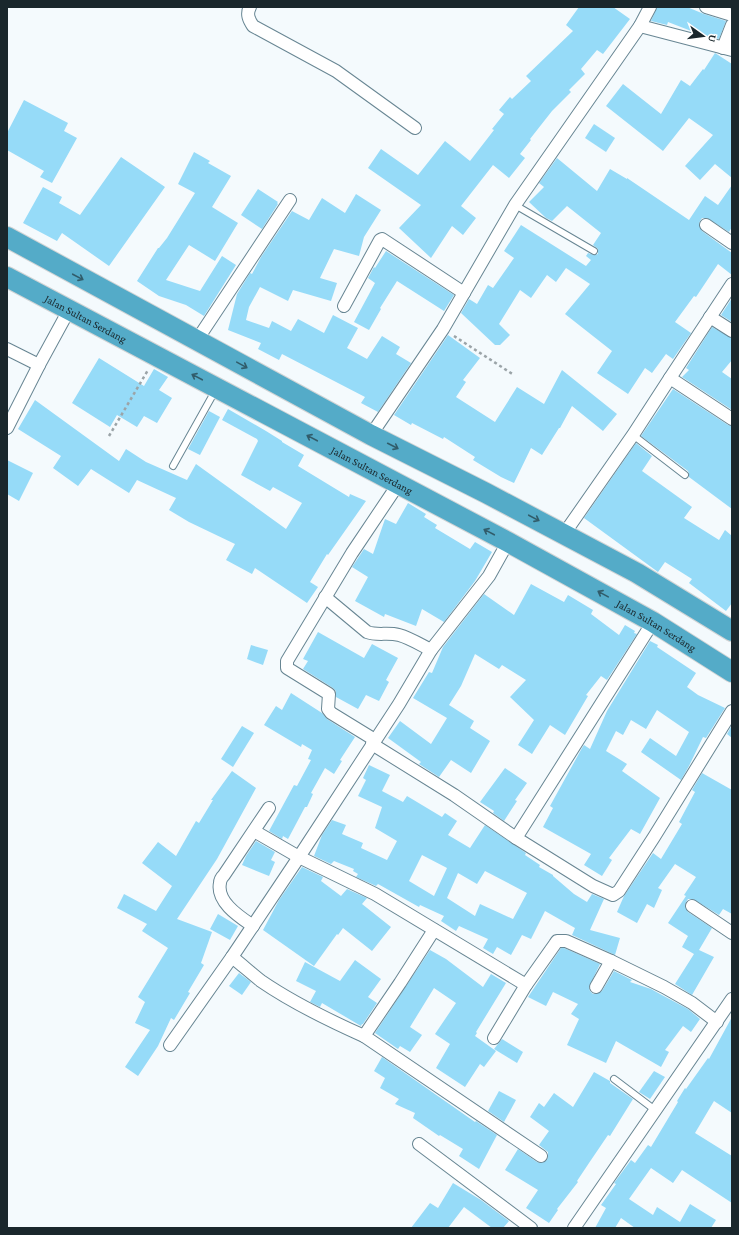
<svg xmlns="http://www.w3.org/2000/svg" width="739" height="1235" font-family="'Crimson Pro',serif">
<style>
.building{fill:#96dbf8;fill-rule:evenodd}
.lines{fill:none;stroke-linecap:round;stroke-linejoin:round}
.service-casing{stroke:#688693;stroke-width:8}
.minor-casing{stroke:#688693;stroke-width:14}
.trunk-casing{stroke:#d1d4d5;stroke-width:22}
.path{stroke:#9ba4a8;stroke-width:2.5;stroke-dasharray:3 3;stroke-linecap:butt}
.service{stroke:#fff;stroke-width:6}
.minor{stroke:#fff;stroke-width:12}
.trunk{stroke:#54abc8;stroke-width:20}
.oneway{stroke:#315c6a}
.labels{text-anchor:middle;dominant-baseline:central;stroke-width:3;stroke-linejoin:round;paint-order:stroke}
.street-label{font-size:11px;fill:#1a272c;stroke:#fff}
</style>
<rect width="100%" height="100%" fill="#f4fafd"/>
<g class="building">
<polygon points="579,7 613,7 630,19 603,54 597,50 581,69 585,74 569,90 571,92 552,111 530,139 531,140 520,154 525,158 509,178 493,165 461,206 476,218 463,235 452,226 431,258 399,228 421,205 368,168 381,149 418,175 445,141 470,161 494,130 492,129 504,114 499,110 510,97 512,99 531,81 526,76 573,31 566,25"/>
<polygon points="657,7 687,7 704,14 726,21 719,39 699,34 668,22 667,25 651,21"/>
<polygon points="715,53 732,64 732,178 715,164 700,180 685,166 713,135 689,118 663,151 606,106 623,84 661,114 681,80 690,86 703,69 704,70"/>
<polygon points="24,100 68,123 64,131 77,138 52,183 40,177 44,171 7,150 7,133"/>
<polygon points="594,124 615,138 606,152 585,138"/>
<polygon points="194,152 210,161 208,163 231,176 212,207 238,223 215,261 189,245 166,280 200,291 222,256 236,265 204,316 186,305 159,296 137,281 158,248 159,248 167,238 195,193 178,184"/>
<polygon points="121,157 165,187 109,266 62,233 57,241 23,223 43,187 62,197 59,203 80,215"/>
<polygon points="557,158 597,191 610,169 627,179 627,178 689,220 705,196 718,205 732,185 732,227 729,232 707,218 702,218 700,221 699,225 702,231 732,253 732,275 718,264 696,297 694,296 675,322 691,333 673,359 666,354 652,373 645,368 628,394 597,373 612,351 565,314 590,284 566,268 556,282 547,275 531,298 520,290 499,324 510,335 500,345 495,345 461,313 469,299 477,304 488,285 493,288 514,258 504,251 521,225 586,266 591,260 586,256 588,253 594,255 598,254 598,249 593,245 601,233 567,206 552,221 546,218 529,202 544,187 539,183"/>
<polygon points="258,189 278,202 277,203 278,204 262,229 241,215"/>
<polygon points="356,194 381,210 364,237 359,256 334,249 320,278 337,283 331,301 293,290 288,301 260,287 249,307 246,320 269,328 272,321 291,331 298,319 324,333 333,315 358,328 347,348 367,359 382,336 400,347 396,354 411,363 378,412 361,403 365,397 282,354 279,360 258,349 261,343 228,330 237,294 250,273 252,274 261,257 292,211 309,220 322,198 345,213"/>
<polygon points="386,251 454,295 444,311 397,281 380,308 381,309 369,330 354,322 375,283 368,278 374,267 375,268"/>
<polygon points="732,298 732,322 721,315"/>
<polygon points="712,327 732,338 732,360 722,372 732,379 732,410 682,377 689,370 686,368"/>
<polygon points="448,335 480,358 463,380 466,382 456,397 495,422 517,387 544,404 562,370 617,414 603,431 572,406 560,428 559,428 542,455 531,448 514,483 501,477 473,460 475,457 444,437 443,439 412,423 411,425 394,415"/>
<polygon points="99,358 144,386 154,369 168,377 159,390 172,398 157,423 144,416 137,427 117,415 110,427 72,403"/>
<polygon points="673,389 728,425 732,426 732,509 689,477 689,474 688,471 641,436"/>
<polygon points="35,400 119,461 126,449 146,462 187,480 196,464 286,529 302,503 273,487 270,491 241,475 258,441 257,439 222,420 228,409 266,431 282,441 282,442 304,455 298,466 349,497 350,494 366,501 328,555 327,554 310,582 318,587 307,603 255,568 252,574 226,560 235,544 189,522 169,510 176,498 137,480 129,493 91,469 78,486 53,468 61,456 18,429"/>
<polygon points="209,411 220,417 200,455 188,449"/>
<polygon points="636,443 652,456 642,471 692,507 684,518 719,540 725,530 732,536 732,603 726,611 689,583 692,579 665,562 658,572 584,518"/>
<polygon points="7,460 33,473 19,501 7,494"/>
<polygon points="408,503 426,514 424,517 437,525 435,528 470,549 475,542 492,552 475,581 444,622 422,609 416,626 385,614 384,617 355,601 368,577 352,567 364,549 373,554 385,519 396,524"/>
<polygon points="531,584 564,602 568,595 593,610 591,614 619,635 625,625 635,631 634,633 637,634 607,680 601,676 586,695 588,696 565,735 550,725 532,754 518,745 534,720 510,697 526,680 502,665 499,669 475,654 461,686 449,705 474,721 470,728 490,741 471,773 451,760 439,777 419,764 421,762 388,738 400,721 431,744 447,718 413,698 429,672 432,673 443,647 484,594 514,615"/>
<polygon points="318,632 364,658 372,644 398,658 386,680 389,682 379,701 366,695 358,709 336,697 336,691 333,688 303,669 308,661 303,659"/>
<polygon points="650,641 658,645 657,647 696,673 687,687 698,695 725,708 706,738 703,737 689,766 681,780 641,752 650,738 676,756 689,732 657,710 646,729 631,720 623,735 616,731 606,751 627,764 622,771 660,798 640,834 631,829 609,858 612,860 602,876 584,865 591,854 543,827 553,808 550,806 582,748 584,745 590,749 607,711"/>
<polygon points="251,645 268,650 263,665 247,659"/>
<polygon points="291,693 322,713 327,719 355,737 340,760 342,761 334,774 325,768 311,793 313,794 307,807 305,807 288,839 283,836 282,839 269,831 294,785 297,786 311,760 308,759 312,750 302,744 301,747 264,725 276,706 282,710"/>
<polygon points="732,725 732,738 727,734"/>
<polygon points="242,726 254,733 233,767 221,759"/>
<path d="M369 765 390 775 382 791 403 802 407 796 442 817 445 813 457 821 448 835 470 848 485 825 526 853 525 855 540 865 539 867 553 875V876L574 894 587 902 592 894 604 899 590 930 620 938 615 955 572 935 575 928 545 911 531 939 522 935 511 955 497 947 493 954 483 948 488 939 459 926 456 931 441 921 444 916 420 905 419 907 378 884 376 886 356 877 358 874 353 871 354 869 334 861 331 864 314 856 322 835 332 820 346 825 342 834 363 843 361 848 387 860 397 841 375 828 382 807 358 796 366 780 363 778ZM422 855 447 868 434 896 409 881ZM485 871 527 893 513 919 480 904 475 916 447 898 458 873 477 884Z"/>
<polygon points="505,768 527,783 515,800 517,801 504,821 493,813 494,811 480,802"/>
<polygon points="232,771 256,788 217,859 177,919 212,932 201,963 204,965 188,992 190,993 174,1020 171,1018 158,1046 138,1076 125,1067 150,1030 135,1023 145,1002 138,997 168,948 142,931 147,924 117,908 124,894 156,911 172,886 142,863 158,842 176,856 196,821 199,823 213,800 211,800"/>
<polygon points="702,773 732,790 732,914 723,909 719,915 693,899 688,899 686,902 685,906 688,912 712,928 699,950 714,957 692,995 675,984 694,954 682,947 688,936 668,923 686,896 684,895 696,877 675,864 658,888 662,890 654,908 647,904 637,923 617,912 624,896 653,853 661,859 682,824 679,822 695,792 692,790"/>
<polygon points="256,841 275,852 271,860 275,862 269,876 242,865 246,856"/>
<polygon points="302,867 323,877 321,881 341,896 347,889 367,898 362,904 391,927 372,951 343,928 338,935 337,934 314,966 263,930 279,900"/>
<polygon points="218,914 238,926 230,940 210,929"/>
<polygon points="561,948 564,948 600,964 589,987 590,991 593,994 596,994 602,991 614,971 632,980 630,982 651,989 660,994 688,1009 700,1019 691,1032 683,1026 665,1050 669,1052 661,1067 616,1041 606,1063 567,1045 579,1019 571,1014 578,1004 553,992 546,1006 528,997"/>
<polygon points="430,950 446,959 483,987 491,974 506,983 476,1032 477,1033 475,1036 496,1051 484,1067 480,1064 465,1087 436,1068 450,1044 435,1034 456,1003 434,988 410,1027 422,1035 410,1052 400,1046 398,1049 375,1033"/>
<polygon points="355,960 381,979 368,997 377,1003 363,1024 362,1024 361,1026 322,1003 320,1007 310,1002 316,991 296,981 305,962 340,981"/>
<polygon points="239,973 251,982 242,995 229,986"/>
<polygon points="732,1017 732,1113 714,1101 695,1133 732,1156 732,1203 682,1170 673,1183 651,1168 629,1199 653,1215 657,1207 680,1222 690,1204 716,1220 711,1228 635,1228 621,1218 615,1228 595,1228 606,1208 601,1205 616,1184 614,1183 631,1160 635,1163 648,1145 651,1147 678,1102 677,1101 685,1088 686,1089 708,1058 709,1059"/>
<polygon points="502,1039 523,1052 517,1063 494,1049"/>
<polygon points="382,1057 475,1122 476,1121 497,1135 479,1169 459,1156 463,1149 440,1135 439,1136 413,1118 415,1113 395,1104 399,1099 380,1088 385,1078 374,1071"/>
<polygon points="654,1071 665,1077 650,1099 639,1092"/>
<polygon points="594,1072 610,1081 610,1083 633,1099 610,1136 608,1135 589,1163 577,1181 578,1182 557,1209 558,1210 549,1223 526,1208 538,1190 505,1170 518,1149 537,1162 541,1163 547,1160 548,1156 548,1152 539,1145 549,1131 530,1117 539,1103 544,1107 554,1093 573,1107"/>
<polygon points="499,1091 516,1100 504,1122 488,1111"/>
<polygon points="453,1183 481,1200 509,1221 503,1228 492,1228 464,1207 448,1228 411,1228 430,1203 438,1208"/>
</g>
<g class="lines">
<g class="service-casing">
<g id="service">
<polyline points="515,205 594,251"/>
<polyline points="633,435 685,475"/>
<polyline points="173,466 215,391"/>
<polyline points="614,1079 655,1110"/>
</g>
</g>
<g class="minor-casing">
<g id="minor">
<path d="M250 7C246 14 249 20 253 26L336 71 415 128"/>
<polyline points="706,7 732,15"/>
<polyline points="640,26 732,50"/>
<polyline points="723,48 732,25"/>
<polyline points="706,225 732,243"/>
<polyline points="344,306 380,240 382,239 464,293"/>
<polyline points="710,317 732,331"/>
<polyline points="197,340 290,200"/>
<polyline points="7,349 39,365"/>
<polyline points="670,378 732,419"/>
<polyline points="7,428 39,365 69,310"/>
<polyline points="371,435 443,329 515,205 640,26 650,7"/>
<polyline points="564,534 633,435 670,378 732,284"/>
<path d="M325 597 367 632C378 636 387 632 399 635 410 638 421 645 431 650"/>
<polyline points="375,740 331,713 328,709 329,694 287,668 287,661 352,553 399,483"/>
<polyline points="372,744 454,795 516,838 593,886 613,895 619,891 654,837 732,711"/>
<polyline points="254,831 299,857 375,894 526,985"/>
<polyline points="516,838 653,622"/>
<polyline points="692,906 732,933"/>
<path d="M253 926C240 917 216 902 220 883 220 880 222 877 224 875L269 808"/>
<polyline points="434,930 400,983 364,1036 541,1156"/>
<path d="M232 957C242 965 251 973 261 981 293 1003 328 1020 364 1036"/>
<polyline points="596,987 611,961"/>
<polyline points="494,1038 526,985 555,944 557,941 566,941 611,961 664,987 692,1003 717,1022"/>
<polyline points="170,1045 232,957 299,857 399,704 431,650 489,576 508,542"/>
<polyline points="419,1144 531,1228"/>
<polyline points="574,1228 732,999"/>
</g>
</g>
<g class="trunk-casing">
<g id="trunk">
<polyline points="7,237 371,435 486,493 637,573 732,631"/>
<path id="s1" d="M7 277 508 542 653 622 732 672"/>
</g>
</g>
<g class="path">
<polyline points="454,336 514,375"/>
<polyline points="109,436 148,370"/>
</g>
<use href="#service" class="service"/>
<use href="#minor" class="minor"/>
<use href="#trunk" class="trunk"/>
</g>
<defs><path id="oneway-shaft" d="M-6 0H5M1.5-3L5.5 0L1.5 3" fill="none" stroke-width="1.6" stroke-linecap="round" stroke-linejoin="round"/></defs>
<g class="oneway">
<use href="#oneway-shaft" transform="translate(78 277) rotate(28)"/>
<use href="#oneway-shaft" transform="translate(242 365) rotate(29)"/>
<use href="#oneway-shaft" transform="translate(197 377) rotate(-152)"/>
<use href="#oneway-shaft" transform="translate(312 438) rotate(-152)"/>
<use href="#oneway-shaft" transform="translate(393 446) rotate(27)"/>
<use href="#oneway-shaft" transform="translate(534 518) rotate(28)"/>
<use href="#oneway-shaft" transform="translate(489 532) rotate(-152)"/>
<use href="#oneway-shaft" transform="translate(603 594) rotate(-151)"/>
</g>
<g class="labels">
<g class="street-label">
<text stroke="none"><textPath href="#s1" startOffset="89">Jalan Sultan Serdang</textPath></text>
<text stroke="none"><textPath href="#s1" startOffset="413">Jalan Sultan Serdang</textPath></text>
<text stroke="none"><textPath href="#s1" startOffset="737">Jalan Sultan Serdang</textPath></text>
</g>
</g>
<rect width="739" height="1235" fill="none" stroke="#1a272c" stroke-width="16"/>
<g transform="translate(703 36) rotate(104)" stroke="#ffffff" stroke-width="3" paint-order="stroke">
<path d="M0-3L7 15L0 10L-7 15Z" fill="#1a272c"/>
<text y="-6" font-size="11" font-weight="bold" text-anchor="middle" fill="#1a272c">U</text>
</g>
</svg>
